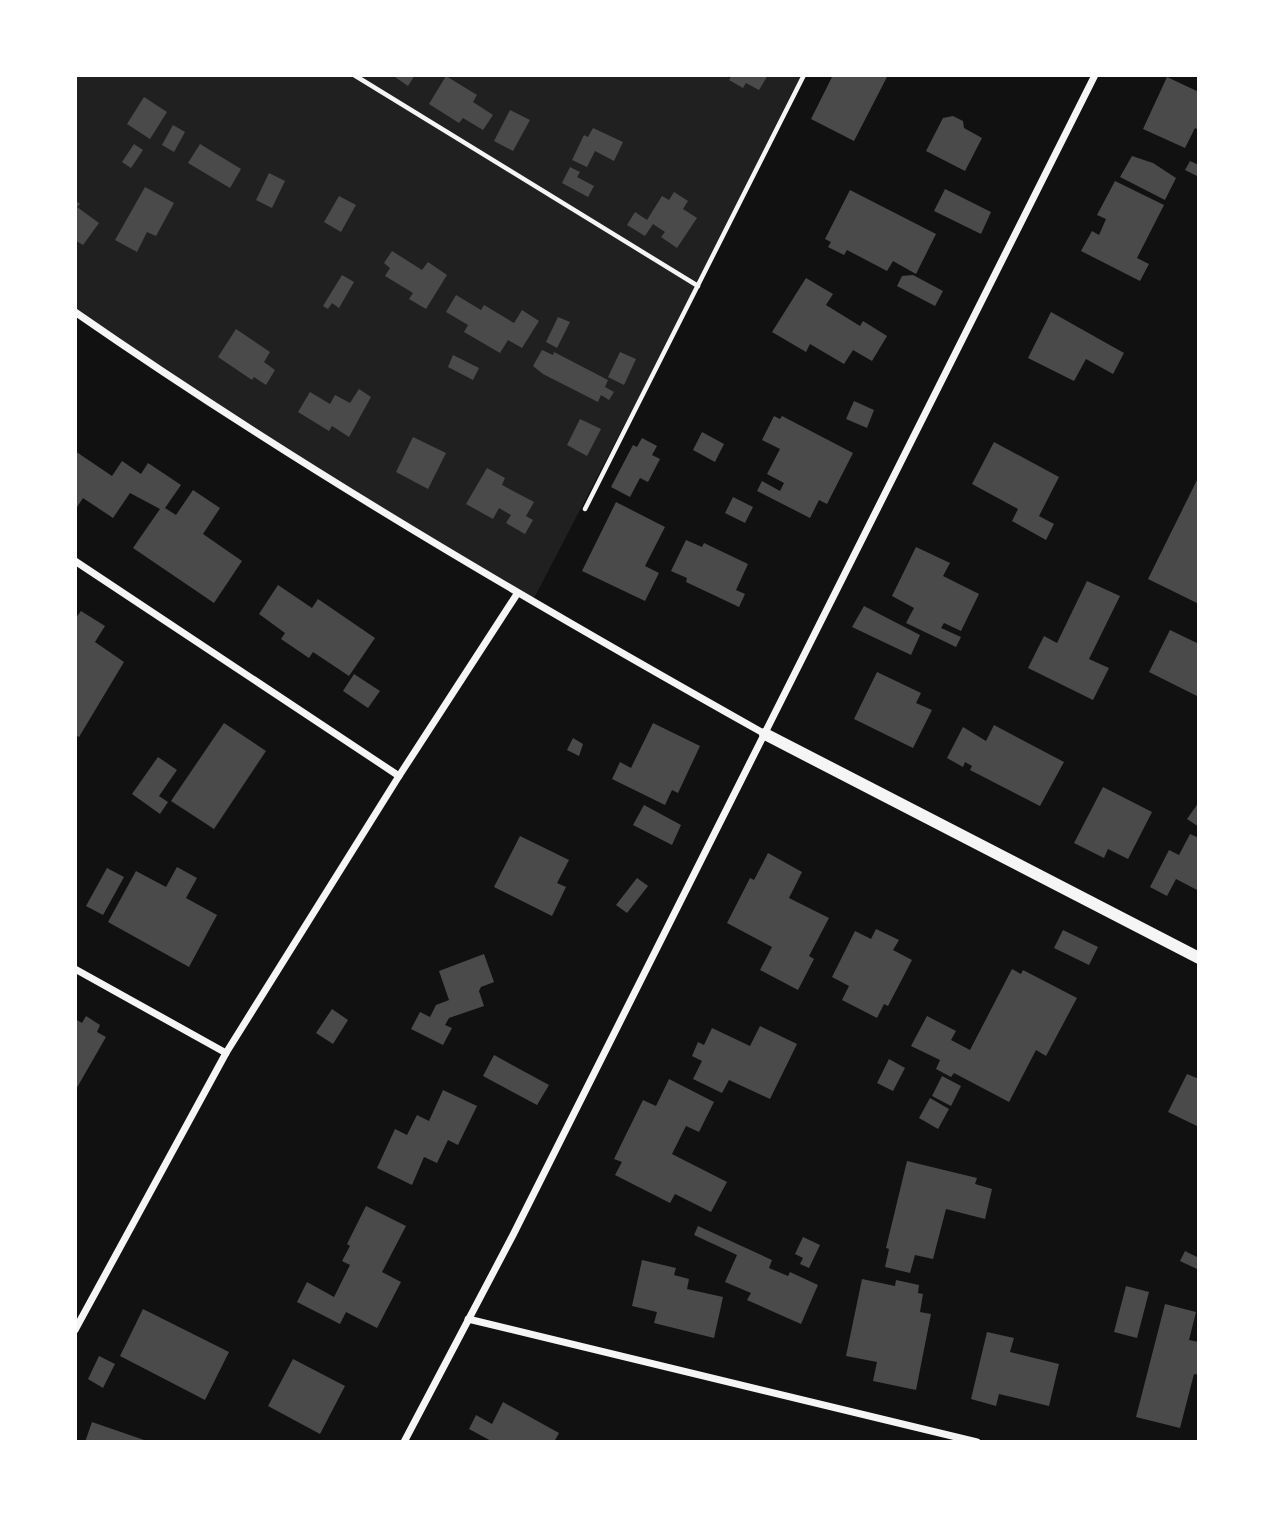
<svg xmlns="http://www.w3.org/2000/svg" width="1274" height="1517" font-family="'Roboto Condensed',sans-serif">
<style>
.green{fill:#202020}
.building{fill:#4a4a4a}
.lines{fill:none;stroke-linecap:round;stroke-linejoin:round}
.path{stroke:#f5f5f5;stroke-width:4.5}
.minor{stroke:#f5f5f5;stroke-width:7}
.tertiary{stroke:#f5f5f5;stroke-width:12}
</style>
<rect width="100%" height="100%" fill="#111"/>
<polygon class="green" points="75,75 807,75 533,600 181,385 75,311"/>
<g class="building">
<polygon points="392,75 415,75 408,86"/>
<polygon points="732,75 768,75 759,90 746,83 743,88 729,80"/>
<polygon points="833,75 888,75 854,141 811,119"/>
<polygon points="446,76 477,95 473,102 493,115 483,130 463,118 459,123 429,104"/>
<polygon points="1167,77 1199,92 1199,130 1195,128 1185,148 1143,129"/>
<polygon points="144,97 167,112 150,139 127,124"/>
<polygon points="510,110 530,120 513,151 494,141"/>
<polygon points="953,116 963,121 964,128 982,138 965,171 926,151 943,118"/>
<polygon points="173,125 185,132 174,152 162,145"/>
<polygon points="593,128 623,142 614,161 595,151 587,167 572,160 584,135 588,137"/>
<polygon points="134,144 143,150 131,168 122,162"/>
<polygon points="200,144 241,169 230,188 188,163"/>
<polygon points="1132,156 1153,163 1176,178 1165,200 1120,177"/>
<polygon points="1190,161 1199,165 1199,177 1185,170"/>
<polygon points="570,167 580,172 577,177 594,186 588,197 562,183"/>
<polygon points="269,173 285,181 272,208 256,200"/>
<polygon points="1115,181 1164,205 1137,258 1149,264 1140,281 1081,251 1092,231 1099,235 1106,219 1097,215"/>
<polygon points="145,187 174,203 156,236 147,232 137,252 115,240"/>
<polygon points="945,189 991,212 981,234 934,211"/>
<polygon points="850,190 936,234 916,274 893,261 887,271 847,250 844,255 828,247 831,242 825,239"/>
<polygon points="674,192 688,201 683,209 697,218 677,248 661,237 665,232 653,224 645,236 627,225 635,212 647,220 662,196 669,200"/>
<polygon points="339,196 356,205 341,232 324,222"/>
<polygon points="75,200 80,204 77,207 99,223 83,245 75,240"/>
<polygon points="392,251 422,270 428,262 447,275 426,309 409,299 413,293 385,276 390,268 384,263"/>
<polygon points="342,275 354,282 339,308 332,303 328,309 323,306"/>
<polygon points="913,275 943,291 935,306 897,286 902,276"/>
<polygon points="806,278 833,294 826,305 860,326 863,321 887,336 872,361 853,350 844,364 810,344 806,352 772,332"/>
<polygon points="456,295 481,310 484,305 514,323 522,310 539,321 522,348 508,340 500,353 464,332 468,325 446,312"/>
<polygon points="1051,312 1124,353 1113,374 1086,359 1074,381 1028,358"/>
<polygon points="558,317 570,322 557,348 546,342"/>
<polygon points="236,329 270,352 264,362 275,370 266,385 254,377 252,380 218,357"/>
<polygon points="542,350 553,355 554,352 608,380 605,387 614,392 609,400 601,395 598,402 543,374 533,366"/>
<polygon points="620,352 636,359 624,385 608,377"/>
<polygon points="453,355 479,368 473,380 448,367"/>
<polygon points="359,389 371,397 349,437 332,426 329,431 298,412 310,392 330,404 335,395 350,403"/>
<polygon points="854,401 874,410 867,428 846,419"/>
<polygon points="774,416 780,419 782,416 853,453 827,504 819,500 810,518 757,491 762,481 780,491 784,483 767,474 780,449 762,440"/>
<polygon points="580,419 601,429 587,456 567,445"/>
<polygon points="702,432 724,444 715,462 693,450"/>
<polygon points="413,437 446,453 428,489 396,472"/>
<polygon points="642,438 657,446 652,455 660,459 648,482 640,478 630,497 611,487 633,445 637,447"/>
<polygon points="994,442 1059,477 1039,516 1054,524 1046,540 1012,521 1018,509 972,484"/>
<polygon points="75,451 112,476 122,461 141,474 148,463 181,485 165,508 176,515 193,490 220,508 203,534 242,561 214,603 133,548 160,509 130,493 113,518 83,498 75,510"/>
<polygon points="487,468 505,478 502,485 534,502 526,516 533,520 525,534 506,523 511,515 499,508 493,519 466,504"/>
<polygon points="1199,476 1199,604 1148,579"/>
<polygon points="733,497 753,507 745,523 725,513"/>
<polygon points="616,502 665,527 645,566 659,573 645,601 582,571"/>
<polygon points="686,540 702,547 704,543 748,564 736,590 745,594 739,607 686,582 687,578 671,571"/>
<polygon points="916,547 950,563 943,576 979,594 961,631 944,623 941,628 961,637 956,647 906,623 914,608 892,596"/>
<polygon points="1087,581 1120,596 1089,659 1109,668 1093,700 1028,668 1044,636 1057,643"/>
<polygon points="278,585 312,608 318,599 375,638 349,676 313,652 309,658 281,639 285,633 259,614"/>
<polygon points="864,606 920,635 911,655 852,627"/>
<polygon points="81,611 105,626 95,642 124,662 79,737 75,735 75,619"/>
<polygon points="1170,630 1199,644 1197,696 1149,672"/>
<polygon points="877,672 921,693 916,703 932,710 913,748 854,719"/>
<polygon points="354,674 380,691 368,708 343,691"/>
<polygon points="224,723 266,751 214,829 171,801"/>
<polygon points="653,723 700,746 678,793 672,790 665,805 612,779 620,762 631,768"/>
<polygon points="994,725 1064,762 1040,806 970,770 972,766 965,762 963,767 947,758 963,727 986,741"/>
<polygon points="573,738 583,744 579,756 567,750"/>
<polygon points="158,757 177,770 159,796 168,802 160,814 132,794"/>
<polygon points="1103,787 1152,812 1128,859 1108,849 1104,858 1074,843"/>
<polygon points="1199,802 1199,827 1187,819"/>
<polygon points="644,805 681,825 672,845 633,825"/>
<polygon points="1190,834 1199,838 1199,891 1176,879 1167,896 1150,887 1169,850 1179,855"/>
<polygon points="520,836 569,860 557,883 566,887 552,916 494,887"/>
<polygon points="768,853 802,872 789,898 829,918 809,956 814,959 798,990 760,970 772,947 727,923 750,878 754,880"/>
<polygon points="177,867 197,878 186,898 217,915 189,967 108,922 136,871 166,887"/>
<polygon points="107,868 124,877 103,915 86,906"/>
<polygon points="637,878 648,886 627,913 616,905"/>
<polygon points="876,929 899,940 893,950 912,960 888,1006 884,1004 877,1018 842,1000 849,986 832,977 855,931 871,939"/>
<polygon points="1063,930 1098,947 1089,965 1054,948"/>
<polygon points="484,954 494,982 481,987 479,991 484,1006 449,1018 445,1025 452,1028 443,1045 411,1029 420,1012 430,1017 436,1005 449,1000 439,971"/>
<polygon points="1012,969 1021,974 1023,970 1077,998 1046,1056 1036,1050 1009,1102 954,1073 951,1077 936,1069 940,1060 911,1046 927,1016 956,1031 951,1040 970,1050"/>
<polygon points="332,1009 348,1020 333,1044 316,1033"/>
<polygon points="86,1016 100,1025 97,1032 106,1037 75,1091 75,1019 82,1023"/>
<polygon points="760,1026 797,1044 770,1099 729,1080 722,1093 693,1079 702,1061 692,1056 698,1042 704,1045 712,1028 750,1046"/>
<polygon points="494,1055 549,1085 537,1105 483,1076"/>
<polygon points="889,1059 905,1068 893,1091 877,1083"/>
<polygon points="1187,1074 1199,1079 1199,1127 1168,1112"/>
<polygon points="942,1076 961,1086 951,1106 932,1096"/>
<polygon points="669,1079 714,1102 699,1132 686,1126 672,1154 727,1182 711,1212 675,1194 670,1203 615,1175 622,1162 614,1159 643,1100 656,1106"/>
<polygon points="443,1090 477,1106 458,1145 448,1140 437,1163 424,1157 412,1185 377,1168 395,1129 407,1135 417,1115 429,1121"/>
<polygon points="930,1098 949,1109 938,1129 919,1118"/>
<polygon points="907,1161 977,1178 975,1184 992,1189 985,1219 946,1209 933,1259 915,1255 910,1273 885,1267 889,1249 886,1248"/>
<polygon points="366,1206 406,1226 382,1272 401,1282 377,1328 346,1312 340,1324 297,1302 307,1282 334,1297 350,1265 342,1261 350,1246 347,1244"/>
<polygon points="698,1226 772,1260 769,1268 788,1276 790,1272 818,1285 801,1324 747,1300 751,1293 725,1282 737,1255 694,1235"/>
<polygon points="803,1237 820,1245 809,1268 800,1264 803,1258 795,1254"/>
<polygon points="1185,1251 1197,1257 1199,1253 1199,1270 1180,1261"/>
<polygon points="642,1260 676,1268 674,1275 689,1279 687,1289 723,1297 714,1338 654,1323 657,1312 632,1306"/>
<polygon points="862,1279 895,1286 896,1280 919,1285 918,1293 923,1294 920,1312 931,1314 916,1390 873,1381 877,1362 846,1356"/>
<polygon points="1126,1286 1149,1292 1137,1338 1114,1332"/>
<polygon points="1165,1304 1196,1312 1189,1340 1199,1342 1199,1375 1194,1374 1180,1428 1136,1417"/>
<polygon points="143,1309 229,1352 205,1400 120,1356"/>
<polygon points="987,1332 1014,1338 1010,1352 1059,1364 1049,1406 999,1394 996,1406 971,1399"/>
<polygon points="99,1356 115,1364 103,1388 88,1379"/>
<polygon points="293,1359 345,1386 320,1434 268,1406"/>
<polygon points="503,1402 559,1433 554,1442 493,1442 469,1429 476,1415 492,1424"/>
<polygon points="92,1422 147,1441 147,1442 85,1442"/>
</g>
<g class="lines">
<g class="path">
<polyline points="354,75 698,286"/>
<polyline points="585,509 804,75"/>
</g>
<g class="minor">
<path d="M75 312C297 466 530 602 765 734"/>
<polyline points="75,561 399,776"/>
<polyline points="75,969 226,1053"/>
<polyline points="468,1319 977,1442"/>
<polyline points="75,1330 226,1053 399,776 517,594"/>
<polyline points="404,1442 513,1235 1095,75"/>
</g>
<polyline class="tertiary" points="765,734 1199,958"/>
</g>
<rect width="1274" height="1517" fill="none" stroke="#ffffff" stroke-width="154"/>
</svg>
